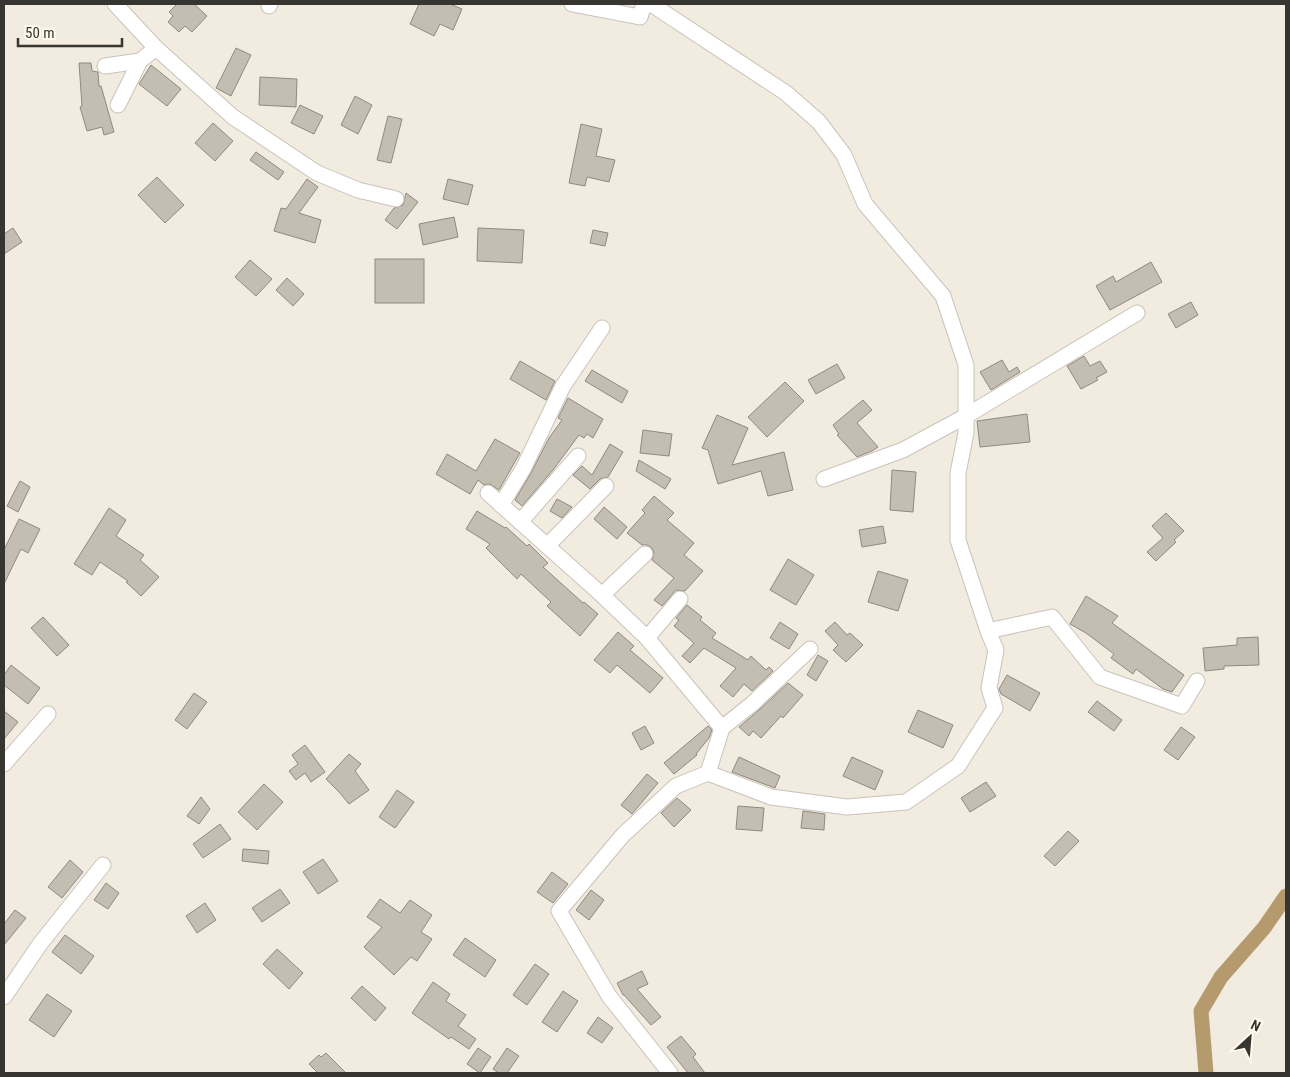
<svg xmlns="http://www.w3.org/2000/svg" width="1290" height="1077" font-family="'Roboto Condensed',sans-serif">
<style>
.lines{fill:none;stroke-linecap:round;stroke-linejoin:round}
.canal{stroke:#b59a6e;stroke-width:15}
.building{fill:#c4bdb2;stroke:#8f897f}
.minor-casing{stroke:#cac3b9;stroke-width:17}
.minor{stroke:#fff;stroke-width:15}
</style>
<rect width="100%" height="100%" fill="#f2ebdf"/>
<g class="lines">
<polyline class="canal" points="1206,1073 1201,1011 1221,977 1264,928 1286,896"/>
</g>
<g class="building">
<polygon points="177,4 194,4 207,16 192,32 185,26 179,32 168,22 173,16 169,12"/>
<polygon points="419,4 450,4 462,9 453,30 440,24 434,36 410,24"/>
<polygon points="236,48 251,55 231,96 216,88"/>
<polygon points="79,63 91,63 92,71 98,72 99,86 101,86 114,132 104,135 102,127 87,131 80,107 82,106"/>
<polygon points="151,65 181,89 167,106 139,84"/>
<polygon points="260,77 297,79 296,107 259,105"/>
<polygon points="355,96 372,105 358,134 341,125"/>
<polygon points="300,105 323,116 314,134 291,123"/>
<polygon points="388,116 402,119 391,163 377,160"/>
<polygon points="213,123 233,141 215,161 195,143"/>
<polygon points="581,124 602,129 596,156 615,160 609,182 587,177 585,186 569,183"/>
<polygon points="256,152 284,172 278,180 250,160"/>
<polygon points="157,177 184,205 165,223 138,195"/>
<polygon points="307,179 318,187 299,213 321,220 315,243 274,231 281,208 286,209"/>
<polygon points="448,179 473,185 468,205 443,199"/>
<polygon points="406,193 418,202 397,229 385,220 394,208 403,205"/>
<polygon points="454,217 458,237 423,245 419,224"/>
<polygon points="13,228 22,242 4,254 4,234"/>
<polygon points="478,228 524,230 522,263 477,261"/>
<polygon points="593,230 608,233 605,246 590,243"/>
<rect x="375" y="259" width="49" height="44"/>
<polygon points="250,260 272,279 256,296 235,277"/>
<polygon points="1151,262 1162,282 1110,310 1096,286 1113,276 1116,282"/>
<polygon points="287,278 304,294 293,306 276,290"/>
<polygon points="1191,302 1198,315 1176,328 1168,314"/>
<polygon points="1084,356 1090,366 1100,361 1107,372 1096,378 1098,380 1081,389 1067,366"/>
<polygon points="1002,360 1009,372 1017,367 1020,372 991,390 980,372"/>
<polygon points="520,361 555,381 546,400 510,379"/>
<polygon points="837,364 845,378 816,394 808,380"/>
<polygon points="592,370 628,391 622,403 585,381"/>
<polygon points="785,382 804,401 767,437 748,417"/>
<polygon points="568,398 603,419 593,438 587,434 584,438 579,435 553,470 522,506 515,500 531,473 549,438 562,420 558,418"/>
<polygon points="863,400 872,410 857,423 878,447 872,451 857,457 837,435 839,434 833,425"/>
<polygon points="1027,414 1030,442 980,447 977,421"/>
<polygon points="717,415 748,428 732,465 784,452 793,490 768,496 761,471 718,484 708,450 702,448"/>
<polygon points="643,430 672,434 669,456 640,453"/>
<polygon points="495,439 520,453 499,490 490,484 484,485 478,480 470,494 436,474 447,454 476,471"/>
<polygon points="610,444 623,452 608,477 600,479 590,489 573,475 582,466 592,475"/>
<polygon points="639,460 671,479 665,489 636,471"/>
<polygon points="892,470 916,472 913,512 890,510"/>
<polygon points="20,481 30,487 18,512 7,506"/>
<polygon points="654,496 674,513 667,520 694,543 684,555 703,571 685,591 676,590 662,606 654,600 674,578 652,560 654,552 651,547 647,545 642,545 627,533 645,513 642,510"/>
<polygon points="557,499 572,507 562,518 550,511"/>
<polygon points="604,507 627,527 617,539 594,519"/>
<polygon points="109,508 126,520 116,536 144,555 140,560 159,577 141,596 126,582 128,581 100,562 92,575 74,564"/>
<polygon points="477,511 505,528 506,527 527,546 529,544 548,563 543,567 583,603 584,602 598,614 580,636 547,606 551,602 521,574 517,579 486,548 490,544 466,529"/>
<polygon points="1166,513 1184,531 1174,540 1176,542 1156,561 1147,552 1163,538 1152,526"/>
<polygon points="19,519 40,529 28,553 21,549 4,584 4,550"/>
<polygon points="883,526 886,543 862,547 859,530"/>
<polygon points="788,559 814,575 796,605 770,590"/>
<polygon points="878,571 908,580 898,611 868,602"/>
<polygon points="1086,596 1118,616 1112,623 1184,675 1172,692 1163,689 1136,669 1133,674 1111,658 1114,654 1086,633 1070,624"/>
<polygon points="687,605 702,617 700,620 716,633 712,638 748,660 751,656 766,670 769,667 773,671 752,691 744,684 733,697 720,686 736,668 704,648 690,663 682,656 694,643 674,626 679,620 676,618"/>
<polygon points="43,617 69,645 57,656 31,628"/>
<polygon points="780,622 798,634 789,649 770,638"/>
<polygon points="835,622 847,635 850,633 863,645 846,662 833,650 838,645 825,631"/>
<polygon points="618,632 634,646 630,650 663,678 650,693 617,665 610,673 594,660"/>
<polygon points="1258,637 1259,665 1224,666 1224,669 1205,671 1203,648 1237,645 1237,638"/>
<polygon points="818,655 828,661 816,681 807,675"/>
<polygon points="11,665 40,688 28,704 4,685 4,675"/>
<polygon points="1007,675 1040,693 1030,711 1001,694 999,689"/>
<polygon points="788,683 803,695 783,718 781,716 761,738 753,731 749,736 739,727 758,711"/>
<polygon points="194,693 207,702 187,729 175,720"/>
<polygon points="1097,701 1122,720 1114,731 1088,712"/>
<polygon points="918,710 953,725 943,748 908,732"/>
<polygon points="4,711 18,722 4,739"/>
<polygon points="645,726 654,743 641,750 632,733"/>
<polygon points="708,726 712,730 709,738 696,754 697,755 674,774 664,763"/>
<polygon points="1181,727 1195,737 1178,760 1164,750"/>
<polygon points="305,745 325,772 311,782 305,773 296,780 289,771 298,764 292,755"/>
<polygon points="349,754 361,764 355,771 369,790 349,804 340,793 326,779"/>
<polygon points="739,757 780,776 775,788 732,772"/>
<polygon points="852,757 883,771 875,790 843,776"/>
<polygon points="647,774 658,783 632,814 621,805"/>
<polygon points="986,782 996,796 970,812 961,798"/>
<polygon points="264,784 283,802 257,830 238,812"/>
<polygon points="397,790 414,802 395,828 379,817"/>
<polygon points="201,797 210,809 199,824 187,816"/>
<polygon points="677,798 691,810 674,827 661,813"/>
<polygon points="738,806 764,808 762,831 736,829"/>
<polygon points="803,811 825,814 824,830 801,828"/>
<polygon points="220,824 231,839 203,858 193,844"/>
<polygon points="1068,831 1079,841 1055,866 1044,856"/>
<polygon points="243,849 269,851 268,864 242,861"/>
<polygon points="323,859 338,881 318,894 303,872"/>
<polygon points="70,860 83,872 62,898 48,887"/>
<polygon points="552,872 568,884 553,903 537,892"/>
<polygon points="106,883 119,893 108,909 94,900"/>
<polygon points="280,889 290,903 262,922 252,908"/>
<polygon points="591,890 604,900 589,920 576,910"/>
<polygon points="380,899 400,913 410,900 432,915 421,932 432,939 417,961 411,957 394,975 364,947 382,927 367,917"/>
<polygon points="205,903 216,920 197,933 186,916"/>
<polygon points="15,910 26,918 4,945 4,924"/>
<polygon points="65,935 94,956 81,974 52,952"/>
<polygon points="465,938 496,960 485,977 453,955"/>
<polygon points="277,949 303,973 289,989 263,964"/>
<polygon points="535,964 549,974 527,1005 513,995"/>
<polygon points="642,971 648,984 637,989 661,1017 651,1025 624,995 623,995 617,983"/>
<polygon points="433,982 450,994 446,1001 466,1015 458,1026 476,1039 469,1049 451,1037 449,1039 412,1013"/>
<polygon points="362,986 386,1008 375,1021 351,998"/>
<polygon points="563,991 578,1001 557,1032 542,1022"/>
<polygon points="47,994 72,1011 54,1037 29,1020"/>
<polygon points="598,1017 613,1028 602,1043 587,1033"/>
<polygon points="681,1036 696,1054 693,1057 705,1073 688,1073 667,1047"/>
<polygon points="478,1048 491,1057 480,1073 467,1064"/>
<polygon points="507,1048 519,1056 507,1073 499,1073 493,1069"/>
<polygon points="326,1053 346,1073 318,1073 309,1064 319,1055 321,1057"/>
</g>
<g class="lines">
<g class="minor-casing">
<g id="minor">
<polyline points="115,4 156,48 233,117 317,173 358,190 396,199"/>
<polyline points="572,4 640,17 644,4"/>
<polyline points="651,4 786,93 819,122 844,155 865,204 943,296 966,365 966,433 958,473 958,540 988,631 996,650 989,688 995,708 958,766 906,802 847,807 771,797 708,773 676,786 623,835 559,911 609,996 670,1073"/>
<polyline points="269,6 270,4"/>
<polyline points="105,66 140,61"/>
<polyline points="118,105 140,61 156,48"/>
<polyline points="824,479 903,450 966,416 1137,313"/>
<polyline points="488,493 602,595 647,638 722,728"/>
<polyline points="501,505 523,469 563,386 602,328"/>
<polyline points="520,522 578,456"/>
<polyline points="547,546 606,486"/>
<polyline points="602,595 645,554"/>
<polyline points="988,631 1052,617 1100,677 1182,706 1197,681"/>
<polyline points="647,638 680,599"/>
<polyline points="4,764 48,714"/>
<polyline points="708,773 722,728 752,704 810,649"/>
<polyline points="4,997 40,944 103,865"/>
</g>
</g>
<use href="#minor" class="minor"/>
</g>
<rect width="1290" height="1077" fill="none" stroke="#373530" stroke-width="10"/>
<g transform="translate(1250 1037) rotate(26)" stroke="#fff8ed" stroke-width="4" paint-order="stroke">
<path d="M0-4L9 19L0 12L-9 19Z" fill="#373530"/>
<text y="-8" font-size="14" font-weight="bold" text-anchor="middle" fill="#373530">N</text>
</g>
<path d="M18 38v8h104v-8" fill="none" stroke="#373530" stroke-width="2.5"/>
<text x="25" y="38" font-size="15" fill="#373530" stroke="#fff8ed" stroke-width="4" paint-order="stroke">50 m</text>
</svg>
